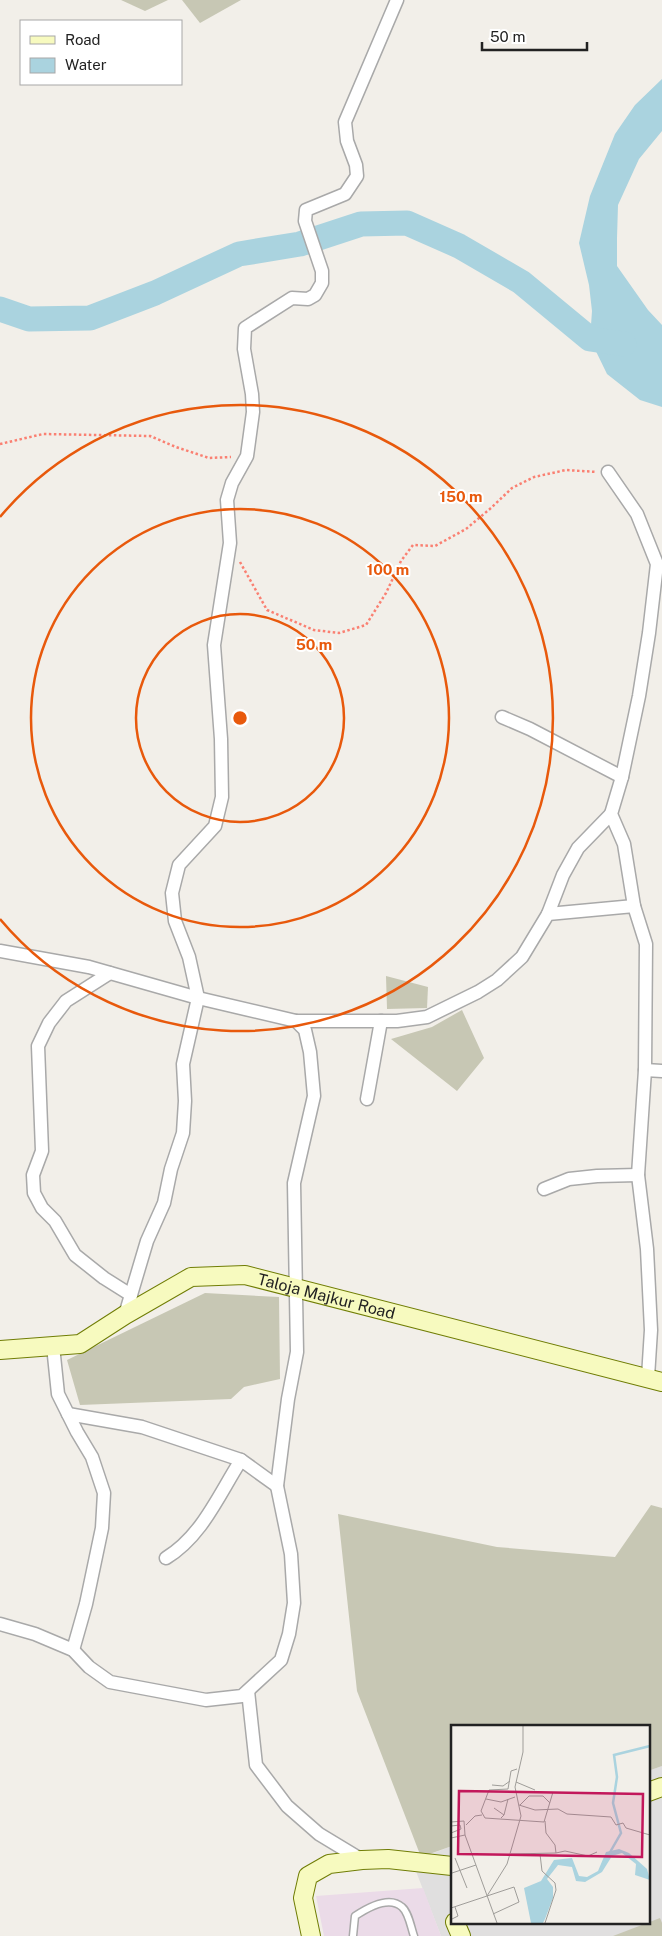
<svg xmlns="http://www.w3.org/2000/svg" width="662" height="1936" font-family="'Public Sans',sans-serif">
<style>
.residential{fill:#e0dfdf}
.industrial{fill:#ebdbe8}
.construction{fill:#c7c7b4}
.water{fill:#aad3df}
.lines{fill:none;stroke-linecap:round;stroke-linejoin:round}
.river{stroke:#aad3df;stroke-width:25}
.lane-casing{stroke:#a9a9a9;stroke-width:9}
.street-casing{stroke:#a9a9a9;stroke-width:15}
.secondary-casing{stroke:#707d05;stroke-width:20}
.path{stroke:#fa8072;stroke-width:2.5;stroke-dasharray:2.5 2.5;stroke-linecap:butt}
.lane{stroke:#fff;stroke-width:6}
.street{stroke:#fff;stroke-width:12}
.secondary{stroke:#f7fabf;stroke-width:18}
.ring{fill:none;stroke:#e8590c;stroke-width:2.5}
.labels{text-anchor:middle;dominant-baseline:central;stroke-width:4;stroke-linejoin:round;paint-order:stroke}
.street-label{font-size:16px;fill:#222;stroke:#fff}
.inset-river{fill:none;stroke:#aad3df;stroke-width:2.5}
.inset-road{fill:none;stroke:#9f9d99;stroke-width:1}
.view{fill:#c2185b;fill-opacity:0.15;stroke:#c2185b;stroke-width:2.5}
.inset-edge{fill:none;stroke:#222;stroke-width:2.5}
.centre{fill:#e8590c;stroke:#fff;stroke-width:2.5}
.ring-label{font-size:15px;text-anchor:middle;font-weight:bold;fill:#e8590c;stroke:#fff;stroke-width:4;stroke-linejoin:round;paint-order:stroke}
</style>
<rect width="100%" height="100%" fill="#f2efe9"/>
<polygon class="residential" points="662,1766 662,1936 441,1936 412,1861 452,1846 452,1922 648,1922 648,1771"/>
<polygon class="industrial" points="423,1888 441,1936 324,1936 316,1896"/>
<g class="construction">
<polygon points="121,0 168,0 145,11"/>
<polygon points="182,0 241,0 200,23"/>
<polygon points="386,976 428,987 427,1008 387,1009"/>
<polygon points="462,1010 484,1058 457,1091 391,1039 432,1027"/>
<polygon points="205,1293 279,1297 280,1379 244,1387 231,1399 80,1405 67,1360"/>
<polygon points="651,1505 662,1508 662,1766 648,1771 648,1726 452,1726 452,1846 421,1857 357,1691 338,1514 497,1547 615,1557"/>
<polygon points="660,1918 662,1923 662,1936 613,1936"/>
</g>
<polygon class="water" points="662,79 662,131 639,159 618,205 617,238 617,266 648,310 662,325 662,407 640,400 607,374 590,339 592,311 589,285 579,243 590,196 615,134 635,105"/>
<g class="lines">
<polyline class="river" points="0,309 29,319 90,318 155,293 239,254 300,244 361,224 407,223 459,246 521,282 590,339 624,344"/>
<g class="lane-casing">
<path id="lane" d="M353 1936 355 1916C367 1908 389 1895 402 1907 409 1913 411 1928 414 1936"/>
</g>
<g class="street-casing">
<g id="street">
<polyline points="608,472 637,514 657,564 649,633 639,696 622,777 611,814 624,844 634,906"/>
<polyline points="502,717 530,729 622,777"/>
<polyline points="548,914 563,875 578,848 611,814"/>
<polyline points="0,951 89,967 198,998 296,1021 305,1030 310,1052 314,1096 294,1183 297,1352 288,1399 277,1486 291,1554 294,1603 289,1634 281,1660 242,1696 206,1700 110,1682 89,1667 73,1650 35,1634 0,1624"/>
<polyline points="110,973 66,1001 49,1023 38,1046 42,1151 33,1175 34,1193 42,1208 55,1221 75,1255 104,1278 131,1295"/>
<polyline points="296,1021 397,1021 427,1017 478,992 497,980 522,957 548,914 634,906 646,944 645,1070 638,1175 647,1249 651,1330 648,1377"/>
<polyline points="645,1070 662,1071"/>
<polyline points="367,1099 381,1021"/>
<polyline points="544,1189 569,1179 597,1176 638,1175"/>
<polyline points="125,1315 147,1241 164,1203 171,1169 183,1133 185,1101 183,1064 198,998 189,957 175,921 172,893 179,865 215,826 222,797 221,739 214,645 230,543 227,500 232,483 247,456 253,412 252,394 244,349 245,328 292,298 308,299 315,295 322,283 322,271 305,221 306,210 345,194 357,176 356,165 347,141 345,122 397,0"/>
<polyline points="53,1346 58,1394 77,1432 92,1457 104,1493 102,1528 86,1604 73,1650"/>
<polyline points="68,1414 142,1427 241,1460"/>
<path d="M166 1558C202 1536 218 1496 241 1460L277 1486"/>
<polyline points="248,1691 256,1765 287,1806 319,1834 362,1860"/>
</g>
</g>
<g class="secondary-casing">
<g id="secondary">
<path id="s1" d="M0 1350 80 1344 125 1315 191 1277 245 1275 662 1382"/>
<polyline points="648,1792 662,1787"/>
<polyline points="455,1922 461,1936"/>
<polyline points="311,1936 303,1898 308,1876 329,1864 362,1860 388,1859 452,1866"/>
</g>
</g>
<g class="path">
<polyline points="0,444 43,434 150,436 176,447 209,458 231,457"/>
<polyline points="240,562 267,610 314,630 339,633 366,625 386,593 401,561 413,545 435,546 466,529 491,508 512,488 534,477 566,470 597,472"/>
</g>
<use href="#lane" class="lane"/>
<use href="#street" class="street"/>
<use href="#secondary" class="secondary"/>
</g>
<g class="ring">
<circle cx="240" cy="718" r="104"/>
<circle cx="240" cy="718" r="209"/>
<path d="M0 517A313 313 0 1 1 0 919"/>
</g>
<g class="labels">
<g class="street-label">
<text stroke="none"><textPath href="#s1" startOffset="348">Taloja Majkur Road</textPath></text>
</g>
</g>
<g transform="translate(451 1725)">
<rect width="199" height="199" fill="#f2efe9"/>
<path d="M168 124 178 128 196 144 199 155 184 150 185 139 171 128 161 131 151 147 134 157 125 156 121 142 107 140 96 154 102 162V173L94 194 92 198H80L73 163 90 156 103 135 121 133 128 151 136 152 147 146 155 127Z" fill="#aad3df"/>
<path class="inset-river" d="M158 129 170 108 162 78 166 52 163 30 199 21"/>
<path class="inset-road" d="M66 44 60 46 57 64 38 65 30 86 34 93 93 97 102 67M65 57 84 65M41 60 52 61 59 56M35 74 50 77 64 72M68 80 84 85 107 84 116 89 160 92 165 100 172 98 175 103 199 110M69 80 78 71H92L99 78M43 83 53 90 50 93M53 90 57 74M0 97 13 96 14 110M15 100 24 91 31 90M0 101 9 100 10 104 0 108M0 113 14 110 46 198M105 128 114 126 137 131 146 127M60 129 105 128 104 120 95 108 94 96M89 129 91 146 104 158 105 165 94 198M4 133 16 163M1 148 25 140M36 171 56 139 70 91 64 62 72 27V1M0 183 63 162 68 177 42 189M1 194 7 191 4 182"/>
<path class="view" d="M8 66 192 69 191 132 7 129Z"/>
<rect width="199" height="199" class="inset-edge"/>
</g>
<circle cx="240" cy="718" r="8" class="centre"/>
<g class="ring-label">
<text x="461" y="502">150 m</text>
<text x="388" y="575">100 m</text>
<text x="314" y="650">50 m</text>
</g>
<rect x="20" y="20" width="162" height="65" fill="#ffffff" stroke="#a7a7a7"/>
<rect x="30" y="36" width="25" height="8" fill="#f7fabf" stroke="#a7a7a7"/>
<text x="65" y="45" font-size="15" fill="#222222">Road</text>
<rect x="30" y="58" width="25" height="15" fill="#aad3df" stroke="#a7a7a7"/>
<text x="65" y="70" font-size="15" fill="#222222">Water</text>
<path d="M482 42v8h105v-8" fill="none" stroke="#222222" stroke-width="2.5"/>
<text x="490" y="42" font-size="15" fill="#222222" stroke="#ffffff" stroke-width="4" paint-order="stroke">50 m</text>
</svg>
